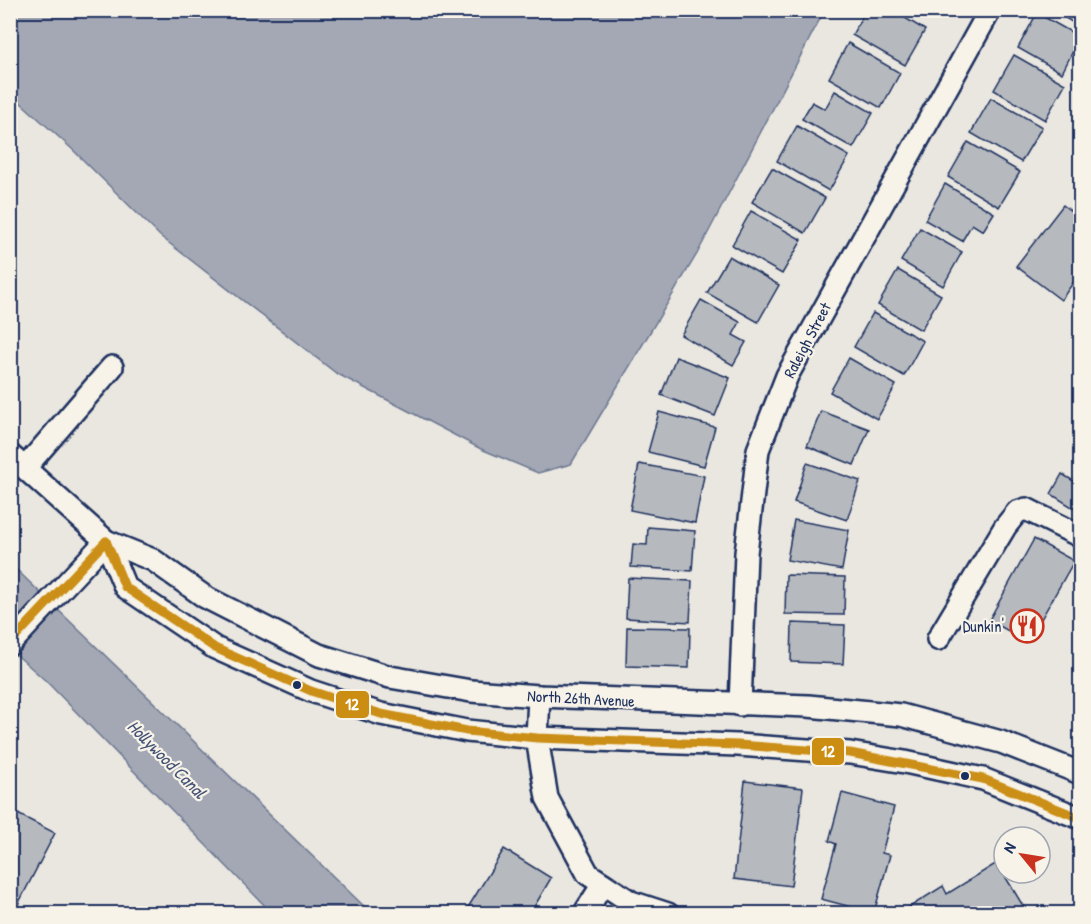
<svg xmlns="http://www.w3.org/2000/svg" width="1091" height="924" font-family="'Patrick Hand',sans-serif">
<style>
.water{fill:#a3a8b4;stroke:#6d7892;stroke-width:1.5}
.building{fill:#b6babf;stroke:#1b2f5e;stroke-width:1.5}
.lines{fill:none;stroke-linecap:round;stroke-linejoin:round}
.minor-casing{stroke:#1b2f5e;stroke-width:26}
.minor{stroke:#f7f3e8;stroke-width:21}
.bus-1-casing{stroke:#f7f3e8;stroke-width:14}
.bus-1{stroke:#cb8e13;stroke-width:9}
.bus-dot{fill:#1b2f5e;stroke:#f7f3e8;stroke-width:2}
.labels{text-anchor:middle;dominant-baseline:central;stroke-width:4.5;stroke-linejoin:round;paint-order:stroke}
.street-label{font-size:16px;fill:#1b2f5e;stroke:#f7f3e8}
.poi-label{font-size:16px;fill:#1b2f5e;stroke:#f7f3e8;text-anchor:end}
.water-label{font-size:18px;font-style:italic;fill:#445378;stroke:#f7f3e8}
.line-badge{stroke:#f7f3e8;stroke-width:2}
.badge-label{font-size:16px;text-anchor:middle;font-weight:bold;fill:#fff}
</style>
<rect width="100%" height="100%" fill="#eae7e0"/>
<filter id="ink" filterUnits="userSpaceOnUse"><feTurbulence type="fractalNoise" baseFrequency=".0167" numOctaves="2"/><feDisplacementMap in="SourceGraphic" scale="12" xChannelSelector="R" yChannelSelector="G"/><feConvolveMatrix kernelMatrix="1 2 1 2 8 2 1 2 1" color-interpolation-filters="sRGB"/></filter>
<g filter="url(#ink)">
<g class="water">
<polygon points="11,10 824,10 824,11 697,254 571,464 538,473 481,449 336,373 160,236 72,149 11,94"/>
<polygon points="11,564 19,572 371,913 272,913 46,681 11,650"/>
</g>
<g class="building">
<polygon points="866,10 892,10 925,30 905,65 852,35"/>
<polygon points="912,10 934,10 928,20"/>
<polygon points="1052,10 1080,10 1080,27"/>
<polygon points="1037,13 1080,37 1062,73 1018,48"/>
<polygon points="848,43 900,73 881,108 829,78"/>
<polygon points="1014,55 1065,84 1045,120 994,90"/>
<polygon points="835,91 873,113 853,148 802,119 812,102 825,109"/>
<polygon points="991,98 1042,127 1021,162 971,133"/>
<polygon points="797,126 849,156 829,191 777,161"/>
<polygon points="968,142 1020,172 999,207 948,177"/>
<polygon points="772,168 825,198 805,233 752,202"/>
<polygon points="945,184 994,213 983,231 972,224 962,241 925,220"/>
<polygon points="1063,205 1080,218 1080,273 1061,300 1016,266"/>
<polygon points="751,211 802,240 782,274 732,245"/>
<polygon points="920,228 962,252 943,286 901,261"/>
<polygon points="729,256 779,285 758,322 707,293"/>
<polygon points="898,270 941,295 921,330 878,305"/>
<polygon points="701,300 740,322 733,335 746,342 733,365 681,335"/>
<polygon points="873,313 923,341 904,376 854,347"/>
<polygon points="676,357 730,378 715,416 661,395"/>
<polygon points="849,358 896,385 877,419 830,392"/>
<polygon points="821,411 869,429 854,465 807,446"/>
<polygon points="659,412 715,427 704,466 648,452"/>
<polygon points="807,463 860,481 847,520 794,502"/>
<polygon points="639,464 704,476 695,523 630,510"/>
<polygon points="1062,474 1080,485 1080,512 1051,494"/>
<polygon points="794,520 849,530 842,570 787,560"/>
<polygon points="648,527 695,531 692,571 631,567 633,544 647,545"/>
<polygon points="1034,539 1074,561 1028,642 989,620"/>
<polygon points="786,575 845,577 844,615 785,614"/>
<polygon points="628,578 692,581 690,622 626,618"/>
<polygon points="792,623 845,625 843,664 791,662"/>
<polygon points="627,627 690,628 689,668 626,666"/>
<polygon points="745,781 803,788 791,886 734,879"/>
<polygon points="842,793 894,807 882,853 890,855 874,913 821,899 836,844 829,841"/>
<polygon points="10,810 55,833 13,914 10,914"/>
<polygon points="504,849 551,878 530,914 464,914"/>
<polygon points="997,863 1025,909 1018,914 900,913 943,886 947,894"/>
</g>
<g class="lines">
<g class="minor-casing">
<g id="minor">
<polyline points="10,455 106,541 153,560 205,597 319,655 390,677 471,691 539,696 808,706 901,715 1001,742 1080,773"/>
<polyline points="25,468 112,367"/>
<polyline points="106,541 125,587 215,648 311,691 381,714 467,731 537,738 738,745 850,753 905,762 983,779 1080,818"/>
<polyline points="938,639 1005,527 1017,512 1026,509 1080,536"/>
<polyline points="10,644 106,541"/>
<polyline points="539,696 537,738 547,798 588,874 631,902 668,914"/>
<polyline points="740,705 746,553 758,450 787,376 990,10"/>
<polyline points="584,914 603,884"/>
</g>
</g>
<use href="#minor" class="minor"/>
<g class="bus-1-casing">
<g id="bus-1">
<polyline points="106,541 125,587 215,648 311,691 381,714 467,731 537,738 738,745 850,753 983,779 1080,818"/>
<polyline points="10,643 106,541"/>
</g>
</g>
<use href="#bus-1" class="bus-1"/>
</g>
</g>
<defs>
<g id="restaurant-ring" transform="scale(1.725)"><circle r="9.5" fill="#f7f3e8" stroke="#c8321e" stroke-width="1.5"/><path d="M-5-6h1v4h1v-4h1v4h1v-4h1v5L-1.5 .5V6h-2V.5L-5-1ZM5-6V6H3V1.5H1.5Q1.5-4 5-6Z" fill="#c8321e"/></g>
</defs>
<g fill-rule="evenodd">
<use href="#restaurant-ring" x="1027" y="626"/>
</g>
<g class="bus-dot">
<circle cx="297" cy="685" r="5"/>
<circle cx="965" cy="776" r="5"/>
</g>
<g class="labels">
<g class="street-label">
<text transform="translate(807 340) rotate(-62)">Raleigh Street</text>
<text transform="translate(581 698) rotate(3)">North 26th Avenue</text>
</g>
<g class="poi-label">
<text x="1004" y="626">Dunkin'</text>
</g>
<g class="water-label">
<text transform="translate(167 759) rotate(45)">Hollywood Canal</text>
</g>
</g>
<g class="line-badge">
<rect x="335" y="690" width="35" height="29" rx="6" fill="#cb8e13"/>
<rect x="811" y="737" width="34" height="29" rx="6" fill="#cb8e13"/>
</g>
<g class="badge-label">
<text x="352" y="710">12</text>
<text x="828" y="757">12</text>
</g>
<rect width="1091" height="924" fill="none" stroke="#f7f3e8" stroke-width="36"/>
<rect x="18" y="18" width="1055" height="888" fill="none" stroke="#1b2f5e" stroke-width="2" filter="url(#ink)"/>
<g transform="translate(1022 855) rotate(300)"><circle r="28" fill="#f7f3e8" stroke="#9fa5b1" stroke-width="1.5"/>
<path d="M0-4.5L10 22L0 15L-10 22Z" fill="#c8321e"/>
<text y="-9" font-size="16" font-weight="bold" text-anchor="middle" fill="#1b2f5e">N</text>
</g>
</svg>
